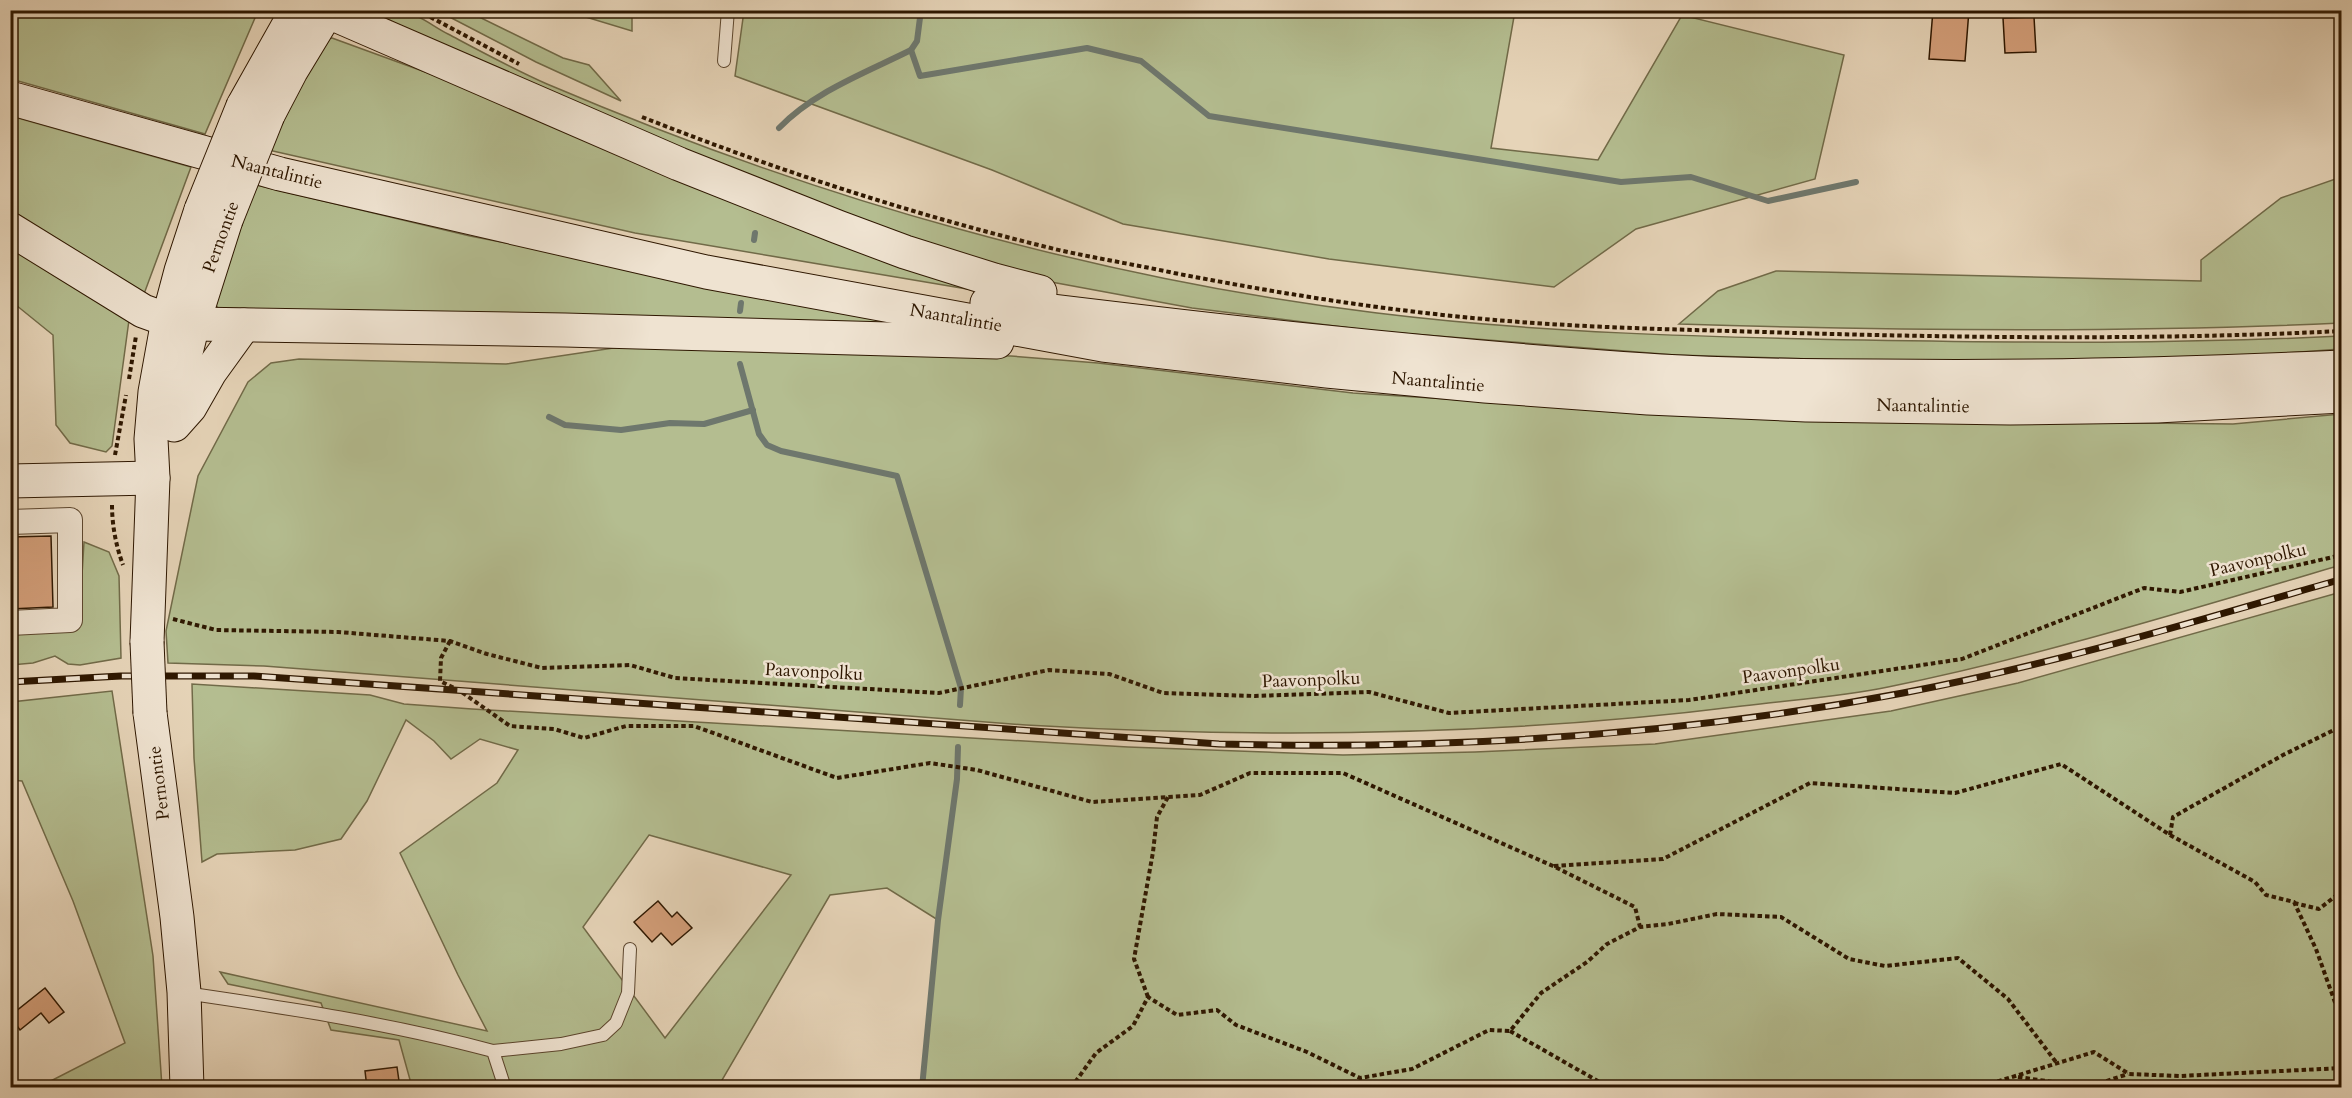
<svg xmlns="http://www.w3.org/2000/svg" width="2352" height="1098" font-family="Cardo,serif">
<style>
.green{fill:#b4bd90;stroke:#716a48;stroke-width:1.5;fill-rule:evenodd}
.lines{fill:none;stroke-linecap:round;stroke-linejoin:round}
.stream{stroke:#6e776d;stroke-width:6}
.building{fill:#d39e79;stroke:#2e1700;stroke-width:1.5}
.lane-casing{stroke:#5c462e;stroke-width:14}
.street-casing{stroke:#5c462e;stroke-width:26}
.secondary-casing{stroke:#2e1700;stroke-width:35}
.path{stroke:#2e1700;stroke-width:4;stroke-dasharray:4.5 3;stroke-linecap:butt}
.lane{stroke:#efe3d1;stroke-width:12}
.street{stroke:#efe3d1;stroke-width:24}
.secondary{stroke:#efe3d1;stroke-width:33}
.rail-casing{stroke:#2e1700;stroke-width:7}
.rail{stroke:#efe3d1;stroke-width:4.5;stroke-dasharray:14;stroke-linecap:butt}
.secondary-bridge-casing{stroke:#2e1700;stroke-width:35;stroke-linecap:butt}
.secondary-bridge{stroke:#efe3d1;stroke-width:33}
.labels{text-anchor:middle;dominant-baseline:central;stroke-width:5;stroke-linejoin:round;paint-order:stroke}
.street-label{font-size:18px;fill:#2e1700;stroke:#efe3d1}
</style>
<rect width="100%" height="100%" fill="#e6d4b8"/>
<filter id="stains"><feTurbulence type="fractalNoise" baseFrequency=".00333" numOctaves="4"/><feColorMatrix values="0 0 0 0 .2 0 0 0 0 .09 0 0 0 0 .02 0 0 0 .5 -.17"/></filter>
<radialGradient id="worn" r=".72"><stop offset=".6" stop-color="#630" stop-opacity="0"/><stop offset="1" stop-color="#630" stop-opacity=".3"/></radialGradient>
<g class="green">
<polygon points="10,11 11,10 258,11 205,134 11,79"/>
<path d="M372 11C381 11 394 9 403 11 417 13 434 27 448 34 480 51 513 69 547 84 681 141 819 191 959 229 1096 267 1237 296 1377 313 1539 333 1702 337 1864 340 2023 343 2182 344 2341 336V349L2244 356 1918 362 1675 355 1374 331 1192 308 1035 279 819 209 408 30Z"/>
<polygon points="438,11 467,11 563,58 589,65 621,101 536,62"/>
<polygon points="564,11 632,11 632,31 566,11"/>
<polygon points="744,11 1515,11 1491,148 1598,160 1682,15 1844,55 1815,179 1636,229 1554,287 1329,259 1123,224 992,170 735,76"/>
<polygon points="332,38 502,100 973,290 635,233 264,149 326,39"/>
<polygon points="11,116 191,167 144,294 11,216"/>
<path d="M2341 177V323C2121 333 1900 331 1679 324L1718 291 1776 271 2201 281V260L2281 198Z"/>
<polygon points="252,184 470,236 718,284 945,325 218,308 212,300"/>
<polygon points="10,245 129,320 112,446 106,452 70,443 56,425 53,335 11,301"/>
<path d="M620 347 1011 356 1098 363 1353 393 1557 406 1878 420 2233 424 2341 414V565C2192 609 2041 656 1888 687 1840 697 1790 700 1742 706 1504 736 1265 739 1026 725L264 666 168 663 166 631 198 476 248 382 271 363 299 359 506 364Z"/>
<polygon points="84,542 109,552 119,576 121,658 80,665 68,664 55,656 33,663 11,665 11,635 79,625"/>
<path d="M2341 592V1087H922L938 920 887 888 830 895 718 1087H412L399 1040 331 1030 321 1003 228 984 220 972 487 1031 458 975 400 853 497 783 518 750 480 739 451 759 434 741 406 720 367 801 341 839 295 850 217 854 202 862 194 758 192 684 370 695 404 704 472 709 1128 747 1343 755 1475 752 1655 744 1891 711 2018 683ZM649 835 791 875 665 1038 583 927Z"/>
<polygon points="112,691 153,956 162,1087 39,1087 125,1043 73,901 22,781 11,780 11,702"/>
</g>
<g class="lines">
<g class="stream">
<polyline points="911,50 917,41 921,10"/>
<path d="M779 128C815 91 865 73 911 50L920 76 1087 48 1141 61 1209 116 1621 182 1691 177 1768 201 1856 182"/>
<polyline points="754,240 755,233"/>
<polyline points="740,311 741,303"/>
<polyline points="740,364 759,434 767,445 781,451 897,476 961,688 960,705"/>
<polyline points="549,417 565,425 621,430 670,423 704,424 753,410"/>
<polyline points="922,1088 938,920 957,779 958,747"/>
</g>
</g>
<g class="building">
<polygon points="1933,10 1969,10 1965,61 1929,59"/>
<polygon points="2034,17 2036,52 2005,53 2003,18"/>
<polygon points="51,536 53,607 10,609 10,537"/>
<polygon points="658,901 672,917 677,912 692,928 672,945 661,933 652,942 634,922"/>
<polygon points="45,988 64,1012 49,1023 41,1013 20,1030 10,1016"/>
<polygon points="397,1067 400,1088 367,1088 365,1071"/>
</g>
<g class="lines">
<g class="lane-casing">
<g id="lane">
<polyline points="724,61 728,10"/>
<path d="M185 993C288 1008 393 1024 493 1051L505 1088"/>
<polyline points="493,1051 561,1044 603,1035 616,1023 628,993 630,949"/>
</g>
</g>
<g class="street-casing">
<polyline id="street" points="10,522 70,520 70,620 10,623"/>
</g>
<g class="secondary-casing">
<g id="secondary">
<polyline points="324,10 679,164 838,227 905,252 994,280 1040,292"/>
<polyline points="10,98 280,174 706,272 1103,345 1327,371 1485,386 1648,398 1806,405 2010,408 2157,406 2342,396"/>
<polyline points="243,106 297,10"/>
<polyline points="268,115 291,71 328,10"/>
<polyline points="10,229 143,311 168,320 193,324 565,330 997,342"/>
<path d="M987 303C1206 330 1425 355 1646 370 1723 375 1800 376 1878 376 2033 378 2187 374 2342 367"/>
<polyline points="174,401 193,324 226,220"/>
<polyline points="174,425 190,407 210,372 244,325"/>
<polyline points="10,481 153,478"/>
<polyline points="147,642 153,478 151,439 155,392 168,320 181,271 201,210"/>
<polyline points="150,713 177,917 184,992 187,1088"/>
</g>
</g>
<g class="path">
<polyline points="417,10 519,64"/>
<path d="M642 117C779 171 920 217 1063 251 1100 259 1137 265 1174 273 1293 296 1413 315 1535 323 1621 329 1708 330 1795 333 1977 338 2159 340 2342 331"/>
<polyline points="129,379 136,336"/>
<polyline points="115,455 126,395"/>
<path d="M112 505C112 525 116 546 123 565"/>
<polyline points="173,619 216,630 338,632 450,641 487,654 542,668 630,665 675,678 939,693 1049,670 1109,674 1163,693 1255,696 1369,692 1449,713 1689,700 1962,659 2144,588 2180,592 2342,555"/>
<polyline points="450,641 441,658 440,681 460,691 510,726 554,729 584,738 626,726 694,726 837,778 930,763 977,770 1092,802 1200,795 1250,773 1343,773 1553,866 1635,907 1640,927"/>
<polyline points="2170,835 2173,817 2283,755 2342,726"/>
<polyline points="1554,866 1663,859 1810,783 1955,793 2061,764 2170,835 2255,882 2266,895 2294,902 2316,949 2342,1022"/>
<polyline points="2294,903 2319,909 2342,891"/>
<polyline points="1148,997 1134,959 1153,852 1157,817 1168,797"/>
<polyline points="1510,1031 1610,1088"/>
<polyline points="2018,1077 2088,1087 2128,1074"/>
<polyline points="1071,1088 1096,1053 1133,1026 1148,997 1177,1015 1217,1010 1236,1025 1307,1052 1360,1078 1412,1069 1489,1030 1510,1031 1541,993 1587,962 1607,944 1640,927 1668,924 1717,914 1781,917 1849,959 1885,966 1958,958 2008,999 2056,1062"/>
<polyline points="1976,1088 2094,1052 2129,1074 2180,1076 2342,1068"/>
</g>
<use href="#lane" class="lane"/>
<use href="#street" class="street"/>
<use href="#secondary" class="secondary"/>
<g class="rail-casing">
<path id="rail" d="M10 682 121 676H254L1219 744C1448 750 1677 736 1903 693 2052 665 2197 621 2342 579"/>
</g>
<use href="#rail" class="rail"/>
<g class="secondary-bridge-casing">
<g id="secondary-bridge">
<polyline points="201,210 243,106"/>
<polyline points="226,220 268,115"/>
<polyline points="147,642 150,713"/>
</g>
</g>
<use href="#secondary-bridge" class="secondary-bridge"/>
</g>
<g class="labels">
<g class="street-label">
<text transform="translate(277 172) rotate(14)">Naantalintie</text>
<text transform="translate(221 237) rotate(-70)">Pernontie</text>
<text transform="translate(956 318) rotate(10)">Naantalintie</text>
<text transform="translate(1438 382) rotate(5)">Naantalintie</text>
<text transform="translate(1923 406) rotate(1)">Naantalintie</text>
<text transform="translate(2258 560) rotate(-13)">Paavonpolku</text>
<text transform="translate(1791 671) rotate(-8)">Paavonpolku</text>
<text transform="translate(814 672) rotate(3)">Paavonpolku</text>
<text transform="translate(1311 680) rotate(-2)">Paavonpolku</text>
<text transform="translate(159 783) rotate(-97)">Pernontie</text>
</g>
</g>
<rect width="2352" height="1098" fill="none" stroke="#e6d4b8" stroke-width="36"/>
<rect x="12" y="12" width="2328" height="1074" fill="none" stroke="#2e1700" stroke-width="3"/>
<rect x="18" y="18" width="2316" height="1062" fill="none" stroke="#2e1700" stroke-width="1.5"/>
<rect width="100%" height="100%" filter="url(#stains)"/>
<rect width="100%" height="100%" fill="url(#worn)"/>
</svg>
